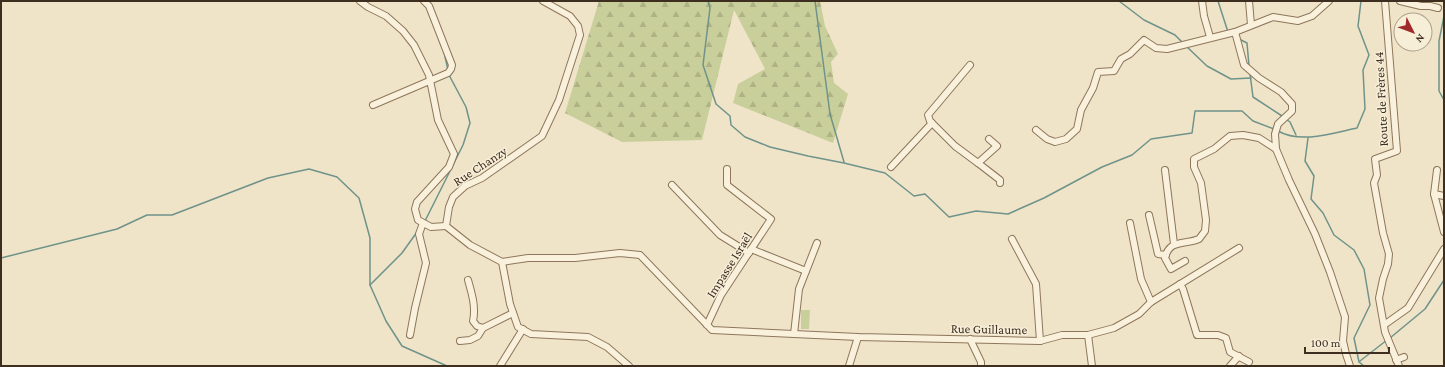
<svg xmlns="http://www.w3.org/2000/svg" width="1445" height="367" font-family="'Crimson Pro',serif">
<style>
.green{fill:#c9cf9b}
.forest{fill:url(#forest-firs)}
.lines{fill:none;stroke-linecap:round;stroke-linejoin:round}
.stream{stroke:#6f938a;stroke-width:1.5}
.street-casing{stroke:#8d765c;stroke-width:8}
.street{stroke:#faf1dc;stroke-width:6}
.labels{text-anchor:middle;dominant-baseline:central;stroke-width:3;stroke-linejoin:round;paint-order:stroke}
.street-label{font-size:13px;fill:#3d2e20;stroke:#f7eed8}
</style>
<defs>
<pattern id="forest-firs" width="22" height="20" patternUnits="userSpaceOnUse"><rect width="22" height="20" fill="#c9cf9b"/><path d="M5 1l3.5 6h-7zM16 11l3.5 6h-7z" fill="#aeb285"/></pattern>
</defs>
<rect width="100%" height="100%" fill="#f0e4c8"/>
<polygon class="green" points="801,310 810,310 809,329 801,329"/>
<polygon class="forest" points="599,1 820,1 825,26 838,54 831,62 834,83 848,94 833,143 733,103 738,84 765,69 734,10 702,140 622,142 565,113"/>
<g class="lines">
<g class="stream">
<polyline points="708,1 710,8 703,65 716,104 730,116 731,125 745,137 770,147 808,156 844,163 885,173 914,196 925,194 949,217 976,211 1008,214 1044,198 1102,167 1132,155 1151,139 1192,133 1195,111 1242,111 1253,121 1274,129"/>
<polyline points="815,1 830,114 844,162"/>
<polyline points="1119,1 1144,20 1175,35 1182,42"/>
<polyline points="1218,1 1228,32"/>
<polyline points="1444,16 1439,41 1439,91 1444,100"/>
<polyline points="1239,39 1247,43 1249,66"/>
<polyline points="1186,46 1207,66 1231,79 1251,78"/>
<polyline points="444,52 448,70"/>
<polyline points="1250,74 1253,97 1282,116"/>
<polyline points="1287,120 1290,122 1296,135"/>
<path d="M1278 131C1301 144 1333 133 1357 128L1365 109 1363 70 1369 55 1358 26 1361 1"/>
<polyline points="1308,138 1305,161 1314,176 1311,199 1323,213 1334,235 1354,250 1364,269 1370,305 1354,338 1359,362 1364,366"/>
<polyline points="425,221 463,145 470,123 466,107 449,75"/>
<polyline points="417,232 402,253 370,285 386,321 402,346 447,366"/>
<polyline points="1,258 117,229 147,215 172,215 268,178 309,169 337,177 359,198 370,238 370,285"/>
<polyline points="1390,338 1425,309 1444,280"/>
<polyline points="1360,361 1387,340"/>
</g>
<g class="street-casing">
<g id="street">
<polyline points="360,1 368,7 386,16 403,31 414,45 429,75 438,120 454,154 449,167 417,202 415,209 418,220 431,227 446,226"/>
<polyline points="543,1 570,16 578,26 580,35 559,100 542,136 482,178 465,186 453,197 449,207 446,226 470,245 502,262 510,304 518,327 531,334 588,337 607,347 629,366"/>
<polyline points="1202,1 1204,16 1210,37"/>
<polyline points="1249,1 1251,25"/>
<polyline points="1385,1 1397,151 1375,159 1377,175 1374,183 1383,233 1389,254 1388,264 1383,279 1379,298 1385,332 1399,366"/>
<polyline points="1400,1 1421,6 1430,6 1438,8"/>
<polyline points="1235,32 1244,65 1259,78 1281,92 1292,104 1292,111 1278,124 1275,134 1276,149 1289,180 1315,234 1330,272 1345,317 1343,341 1346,354 1350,366"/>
<polyline points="970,65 928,115 930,121 955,146 978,163"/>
<polyline points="373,105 448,73 451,69 452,65 429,6 424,1"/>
<polyline points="1036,130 1047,139 1055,142 1066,139 1077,129 1081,110 1093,88 1098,72 1114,71 1121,59 1130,54 1144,40 1156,48 1167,49 1235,32 1273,17 1298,21 1312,16 1329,1"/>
<polyline points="989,139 997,146 978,163 1000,180 1000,183"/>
<polyline points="891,167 932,123"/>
<polyline points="1165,170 1174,244"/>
<polyline points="1437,170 1434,194 1444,232"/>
<polyline points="672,185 720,235 749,253"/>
<polyline points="1434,194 1444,196"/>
<polyline points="1149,215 1158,254 1166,255"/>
<polyline points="1130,223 1141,279 1151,302"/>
<polyline points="1012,239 1036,284 1040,341"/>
<polyline points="751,249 806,271"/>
<path d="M1185 261 1171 269 1165 258C1169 239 1185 245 1199 239L1205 231 1206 220 1201 183 1194 167V159L1214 149 1230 136 1243 135 1259 138 1276 149"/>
<polyline points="502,262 528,258 575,258 620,253 640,255 712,330 858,337 1040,341 1062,335 1088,335 1114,328 1139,314 1151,302 1239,248"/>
<path d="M468 280C472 294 476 307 473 321L477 326 483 328"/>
<polyline points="1180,284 1183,289 1197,335 1218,335 1226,338 1230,352 1249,362"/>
<polyline points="707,325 721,295 771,219 727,185 727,169"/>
<polyline points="1384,325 1408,308 1444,249"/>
<polyline points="794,334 799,289 817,243"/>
<polyline points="410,335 415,308 426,263 419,234 423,223"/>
<polyline points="1088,335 1092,366"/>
<polyline points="970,339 981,362 981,366"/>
<polyline points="460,341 470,340 478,336 483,328 513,313"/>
<polyline points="1396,360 1404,357"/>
<polyline points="500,366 523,329"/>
<polyline points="849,366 858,337"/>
<polyline points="1230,366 1239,356"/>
</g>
</g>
<use href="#street" class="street"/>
</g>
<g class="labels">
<g class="street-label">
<text transform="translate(1381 99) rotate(-93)">Route de Frères 44</text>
<text transform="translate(480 166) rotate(-33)">Rue Chanzy</text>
<text transform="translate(729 265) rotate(-58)">Impasse Israël</text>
<text transform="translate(989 329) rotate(1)">Rue Guillaume</text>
</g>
</g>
<rect width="1445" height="367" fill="none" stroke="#3d2e20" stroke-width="4"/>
<g transform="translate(1413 32) rotate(132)"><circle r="19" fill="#f7eed8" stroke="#ada18e"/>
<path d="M0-3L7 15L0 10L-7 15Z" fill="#9e2a2b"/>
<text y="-6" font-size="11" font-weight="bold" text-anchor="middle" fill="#3d2e20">N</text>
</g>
<path d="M1305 347v6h84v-6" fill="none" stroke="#3d2e20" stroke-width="2"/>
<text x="1311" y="347" font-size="12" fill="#3d2e20" stroke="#f7eed8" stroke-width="3" paint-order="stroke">100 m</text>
</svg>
